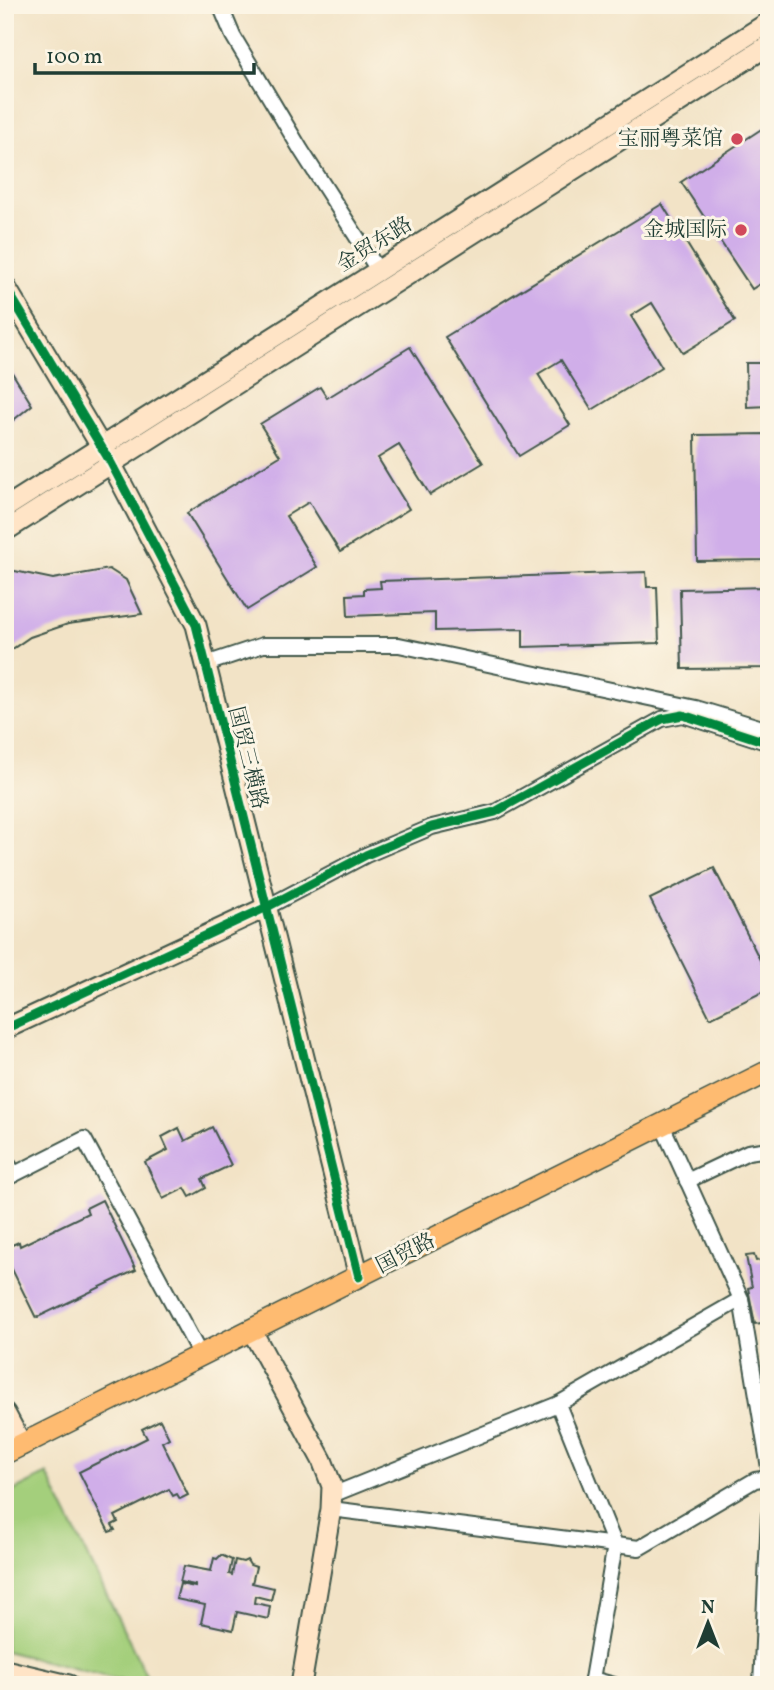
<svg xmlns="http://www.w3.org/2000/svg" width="774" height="1690" font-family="Vollkorn,'Noto Serif SC',serif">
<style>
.green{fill:#a4cf7b;stroke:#628658;stroke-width:2}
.building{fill:#d0aee9}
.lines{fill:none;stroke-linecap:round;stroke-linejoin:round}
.street-casing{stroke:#3f564a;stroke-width:18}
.secondary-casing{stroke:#3f564a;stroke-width:23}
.primary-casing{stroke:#3f564a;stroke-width:24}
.street{stroke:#fff;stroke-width:14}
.secondary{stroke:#ffe4c6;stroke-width:19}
.primary{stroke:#febb71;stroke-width:21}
.cycleway-casing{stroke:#fcf5e5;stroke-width:13}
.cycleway{stroke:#00873e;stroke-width:9}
.poi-dot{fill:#d1495b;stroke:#fcf5e5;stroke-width:2.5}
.labels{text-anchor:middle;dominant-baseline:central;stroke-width:6;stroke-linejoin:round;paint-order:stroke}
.poi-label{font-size:21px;fill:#1f3d34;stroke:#fcf5e5;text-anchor:end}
.street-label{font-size:21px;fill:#1f3d34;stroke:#fcf5e5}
</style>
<rect width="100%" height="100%" fill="#fcf5e5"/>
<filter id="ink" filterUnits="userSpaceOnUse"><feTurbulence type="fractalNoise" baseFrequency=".0143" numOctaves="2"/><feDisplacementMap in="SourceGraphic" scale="14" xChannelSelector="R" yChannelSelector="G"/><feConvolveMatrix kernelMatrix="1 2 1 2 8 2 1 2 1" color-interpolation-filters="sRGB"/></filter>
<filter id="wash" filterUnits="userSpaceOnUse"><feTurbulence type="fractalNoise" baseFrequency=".00686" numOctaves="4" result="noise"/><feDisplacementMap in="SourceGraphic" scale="28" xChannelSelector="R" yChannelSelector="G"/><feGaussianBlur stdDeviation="1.57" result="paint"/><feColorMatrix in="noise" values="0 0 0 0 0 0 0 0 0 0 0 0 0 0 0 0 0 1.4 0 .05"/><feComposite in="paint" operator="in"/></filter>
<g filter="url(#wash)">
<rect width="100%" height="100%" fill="#f2e3c6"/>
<polygon class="green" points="47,1474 151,1685 139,1685 5,1651 5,1495"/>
<g id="blocks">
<g class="building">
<polygon points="769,124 769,278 752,289 681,182"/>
<polygon points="662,204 735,321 683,353 652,303 631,316 662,367 592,410 561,360 538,374 570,425 519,456 445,337"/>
<polygon points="410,347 483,463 430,495 399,445 378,458 409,509 340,552 309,502 286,516 317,567 247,610 187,513 280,456 260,424 320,387 327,398"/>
<polygon points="5,361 32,405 5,427"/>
<polygon points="746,363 769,363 769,406 747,407"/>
<polygon points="769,434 769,560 697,561 695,435"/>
<polygon points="5,569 53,579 109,569 126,580 142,614 68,624 30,637 5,654"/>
<polygon points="646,572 647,587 657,587 659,643 523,647 523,629 435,631 435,613 348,616 347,595 364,594 364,589 381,588 380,581"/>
<polygon points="769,587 769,668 682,669 680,589"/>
<polygon points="714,868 769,978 769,989 710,1018 650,899"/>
<polygon points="212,1127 231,1165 202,1179 206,1188 190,1197 185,1188 163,1199 145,1162 168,1150 162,1137 179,1128 185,1141"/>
<polygon points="102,1200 136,1270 36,1318 5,1255 5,1248 19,1242 20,1246 88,1213 86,1208"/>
<polygon points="754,1255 756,1261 769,1259 769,1342 765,1342 762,1323 755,1324 748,1288 752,1287 746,1256"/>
<polygon points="160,1420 169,1438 162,1442 188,1495 180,1499 177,1494 173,1496 169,1489 115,1516 118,1522 112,1525 115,1530 109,1532 79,1472 147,1438 142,1429"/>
<polygon points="221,1555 232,1560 229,1574 232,1575 235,1560 243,1562 247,1560 250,1565 256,1567 252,1583 274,1588 271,1600 255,1596 254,1603 270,1606 268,1619 237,1612 233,1630 201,1623 205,1605 176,1599 180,1584 195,1587 195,1585 180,1582 184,1566 211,1571 214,1558 217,1559"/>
</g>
</g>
</g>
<g filter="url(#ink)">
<use href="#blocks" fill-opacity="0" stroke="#3f564a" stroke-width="2"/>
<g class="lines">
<g class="street-casing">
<g id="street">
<polyline points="220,5 233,36 301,150 378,270"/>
<polyline points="206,664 263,645 399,645 696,708 769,730"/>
<polyline points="267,907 366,855 432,827 495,812 662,719 683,715 769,743"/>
<polyline points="662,1125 741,1299 769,1468"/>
<polyline points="5,1159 14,1174"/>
<polyline points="5,1179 84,1139 201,1356"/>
<polyline points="687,1181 748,1152 769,1149"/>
<polyline points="558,1404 615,1545 591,1685"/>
<polyline points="332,1495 558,1404 741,1299"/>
<polyline points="331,1509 639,1548 755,1480 769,1478"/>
<polyline points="592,1679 614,1685"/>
<polyline points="761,1685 769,1515"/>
</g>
</g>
<g class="secondary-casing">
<g id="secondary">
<polyline points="5,286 111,463 196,625 359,1277"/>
<polyline points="5,508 769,22"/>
<polyline points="5,531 769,45"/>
<polyline points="5,1029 267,907"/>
<polyline points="252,1331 322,1460 332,1486 331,1509 301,1685"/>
<polyline points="5,1413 22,1445"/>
<polyline points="5,1670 69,1685"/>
</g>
</g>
<g class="primary-casing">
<polyline id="primary" points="5,1453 769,1071"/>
</g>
<use href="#street" class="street"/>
<use href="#secondary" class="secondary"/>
<use href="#primary" class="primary"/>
<g class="cycleway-casing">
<g id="cycleway">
<polyline points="5,286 111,463 196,625 359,1277"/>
<polyline points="5,1029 267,907 366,855 432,827 495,812 662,719 683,715 769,743"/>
</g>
</g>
<use href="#cycleway" class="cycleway"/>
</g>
</g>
<g class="poi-dot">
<circle cx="737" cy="139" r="7"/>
<circle cx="741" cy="230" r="7"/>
</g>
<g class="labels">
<g class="poi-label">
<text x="723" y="139">宝丽粤菜馆</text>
<text x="727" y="230">金城国际</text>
</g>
<g class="street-label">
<text transform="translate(375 245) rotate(-32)">金贸东路</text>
<text transform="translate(247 758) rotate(76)">国贸三横路</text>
<text transform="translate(406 1254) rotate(-27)">国贸路</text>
</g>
</g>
<rect width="774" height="1690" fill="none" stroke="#fcf5e5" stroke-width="28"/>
<g transform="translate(708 1623)" stroke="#fcf5e5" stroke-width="5" paint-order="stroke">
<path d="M0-5L12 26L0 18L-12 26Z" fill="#1f3d34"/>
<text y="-10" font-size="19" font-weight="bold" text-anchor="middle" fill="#1f3d34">N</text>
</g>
<path d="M35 63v10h219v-10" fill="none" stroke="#1f3d34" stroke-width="3.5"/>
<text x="46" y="63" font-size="21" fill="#1f3d34" stroke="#fcf5e5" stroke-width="5" paint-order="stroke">100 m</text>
</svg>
